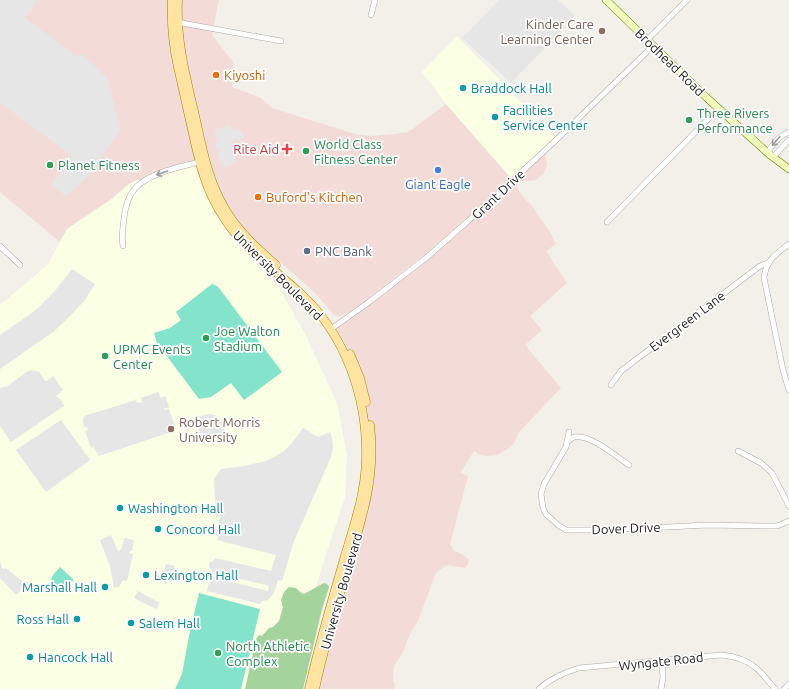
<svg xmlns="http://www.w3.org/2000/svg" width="789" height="689" font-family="Ubuntu,sans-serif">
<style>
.commercial{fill:#f3dcd7}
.education{fill:#fbffe4}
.forest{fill:#a4d39b}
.pitch{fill:#84e3cb}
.parking{fill:#e6e6e6}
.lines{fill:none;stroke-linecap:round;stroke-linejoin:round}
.minor-casing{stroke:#a9a9a9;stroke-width:6}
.secondary-casing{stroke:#618100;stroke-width:8}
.primary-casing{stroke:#9f8000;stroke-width:9}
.minor{stroke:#fff;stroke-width:5}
.secondary{stroke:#f0fcbc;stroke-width:7}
.primary{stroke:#ffe3a0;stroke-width:8}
.oneway{stroke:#9c9c9c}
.education-dot{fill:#8d6e63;stroke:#fff;stroke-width:1.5}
.food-dot{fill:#e8710a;stroke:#fff;stroke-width:1.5}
.culture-dot{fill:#0f9aa8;stroke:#fff;stroke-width:1.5}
.leisure-dot{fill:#2e9e5b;stroke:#fff;stroke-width:1.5}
.health-dot{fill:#e0444e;stroke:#fff;stroke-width:1.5}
.shop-dot{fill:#3f7fe0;stroke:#fff;stroke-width:1.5}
.service-dot{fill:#5c6f8a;stroke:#fff;stroke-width:1.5}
.labels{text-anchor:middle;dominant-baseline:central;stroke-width:3.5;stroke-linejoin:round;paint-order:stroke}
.education-label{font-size:13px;fill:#785e54;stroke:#fff;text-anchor:end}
.street-label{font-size:13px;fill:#222;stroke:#fff}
.food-label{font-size:13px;fill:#c56008;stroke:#fff;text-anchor:start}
.culture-label{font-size:13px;fill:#0d838f;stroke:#fff;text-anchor:start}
.leisure-label{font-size:13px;fill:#27864d;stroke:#fff;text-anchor:start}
.health-label{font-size:13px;fill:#be3a42;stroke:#fff;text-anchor:end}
.shop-label{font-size:13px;fill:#366cbe;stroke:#fff}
.service-label{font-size:13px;fill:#4e5e75;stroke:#fff;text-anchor:start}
</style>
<rect width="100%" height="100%" fill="#f2f0e8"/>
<g class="commercial">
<polygon points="0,0 219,0 212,35 233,62 232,87 261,98 272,108 355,134 370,136 395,134 407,132 414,128 446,104 511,178 451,232 426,254 399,274 368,299 352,310 340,317 334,315 322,301 315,293 256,240 242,226 233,214 221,193 215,174 210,175 206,163 194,165 153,178 137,180 129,184 113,198 67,229 60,242 0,192"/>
<polygon points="543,152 545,155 547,165 544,173 536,180 529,181 521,181 518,184 517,187 523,197 532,206 552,235 556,244 546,251 567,283 530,316 542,330 525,345 561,388 519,432 514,443 509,448 497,455 487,456 481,455 474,451 460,473 468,476 450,544 454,551 462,554 469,560 468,564 465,568 446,565 436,573 418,621 411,632 403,652 394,666 393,679 395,685 394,689 315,689 342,590 370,428 366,402 350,353 335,326 426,258"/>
</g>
<g class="education">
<polygon points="457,36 555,137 511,178 446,104 422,72"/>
<polygon points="194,165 228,233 278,286 305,334 337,403 347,455 345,497 323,564 298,647 274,689 0,689 0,305 30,280 48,264 67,229 113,198 129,184 137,180 153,178"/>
</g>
<polygon class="forest" points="324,583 327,584 329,587 322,609 303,689 245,689 256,639 259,635 262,636 269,628 273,627 279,621 283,607 281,600 284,592 289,587 296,588 300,592 304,594"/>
<g class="pitch">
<polygon points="212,284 217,286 219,288 282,372 244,400 231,383 211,397 199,399 157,343 154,333 170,328 181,320 176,312"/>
<polygon points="60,567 74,580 62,592 51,579 53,575"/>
<polygon points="199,593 260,609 241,689 175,689 182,674 190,631"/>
</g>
<g class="parking">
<polygon points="0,0 34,0 37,2 25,18 77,57 81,54 104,75 108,80 120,129 93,170 85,180 66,196 51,185 72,156 0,103"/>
<polygon points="499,0 558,0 575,16 511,83 462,38"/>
<polygon points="230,125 232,130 240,128 244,138 231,142 236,162 231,163 231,165 221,168 217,152 221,151 220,149 217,150 215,143 218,141 214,130"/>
<polygon points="72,269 95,284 85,300 68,318 53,332 0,369 0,335 32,313 40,306 54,292"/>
<polygon points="32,370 39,372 45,381 47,381 53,376 63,390 56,396 57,397 61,400 64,406 11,442 0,426 0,389 5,386 6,387 28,371"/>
<polygon points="158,392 161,398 165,396 169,407 164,409 164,410 169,409 175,426 170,427 171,432 99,456 93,447 91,448 85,431 88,430 87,427 84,427 83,421 84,416 136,400 137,403 142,402 141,398"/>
<polygon points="208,414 212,414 217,416 220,419 222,422 226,435 203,443 195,418"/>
<polygon points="61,420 90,460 46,492 16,450"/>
<polygon points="303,428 318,437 330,432 332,438 333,447 331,457 294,541 282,581 278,580 274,593 268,600 262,601 260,604 207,591 210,577 268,591 269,586 212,572 212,570 209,567 209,563 211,562 214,560 215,558 271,571 276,555 217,540 219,536 215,535 220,517 216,517 214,479 221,469 244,466 266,461 276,456 284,451 292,443"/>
<polygon points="111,535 118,551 122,549 123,542 124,541 124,538 134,540 132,551 130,551 129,553 133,554 127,581 123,580 119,587 114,588 110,566 100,540"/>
<polygon points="0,561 2,568 4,569 6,568 27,585 16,595 0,578"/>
<polygon points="166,564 175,566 171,579 165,585 162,580 160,582 157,578 160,576 164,571"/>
<polygon points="138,591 160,603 156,609 134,598"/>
</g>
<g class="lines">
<g class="minor-casing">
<g id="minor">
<polyline points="371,15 375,0"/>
<polyline points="176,22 281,41"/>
<polyline points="647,40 687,0"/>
<path d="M789 132C780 135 775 142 769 150L770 155H775L789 140"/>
<polyline points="607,222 719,108"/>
<path d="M789 244C776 254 766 260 764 278L783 370 789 390"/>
<polyline points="0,246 20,265"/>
<path d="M123 246C121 236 123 228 124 218 125 210 127 201 131 194 142 174 179 167 200 162"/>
<polyline points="331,329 369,302 426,258 467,222 553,143 653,46"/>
<polyline points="611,385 621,371 760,266 768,263"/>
<polyline points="569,432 566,447 544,484 541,494 543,508 546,514 558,525 566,530 606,530 708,525 769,526 777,526 789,521"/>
<path d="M567 442C570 440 572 437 575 437 590 434 617 457 629 465"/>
<polyline points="738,451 761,463 772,473 789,506"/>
<path d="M539 689C551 678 564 673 579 668L721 655C733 656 747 660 756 668 763 674 769 682 775 689"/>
<polyline points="661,689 663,678 662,661"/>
<polyline points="784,689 789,684"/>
</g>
</g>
<g class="secondary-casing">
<polyline id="secondary" points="606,0 707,98 770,155 789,169"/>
</g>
<g class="primary-casing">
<g id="primary">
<path d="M172 0C171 22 173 45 178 67 183 89 188 112 193 134 200 165 206 191 224 218 243 248 274 269 300 293 346 335 368 399 366 461 365 494 354 525 345 556 332 600 319 644 309 689"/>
<path d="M178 0C176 38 185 74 194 111 202 147 208 183 228 214 241 234 258 249 276 265"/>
<polyline points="350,354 360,378 366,402"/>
<path d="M315 689C324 646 337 604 349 562 363 515 376 476 370 425"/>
</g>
</g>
<use href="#minor" class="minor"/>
<use href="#secondary" class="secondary"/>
<use href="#primary" class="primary"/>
</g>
<defs><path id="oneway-shaft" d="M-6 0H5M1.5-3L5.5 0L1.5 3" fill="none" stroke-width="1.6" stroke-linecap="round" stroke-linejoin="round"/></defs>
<g class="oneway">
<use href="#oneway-shaft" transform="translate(776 141) rotate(131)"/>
<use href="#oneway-shaft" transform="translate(162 173) rotate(161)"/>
</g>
<g class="education-dot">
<circle cx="602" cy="31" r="4"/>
<circle cx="171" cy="429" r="4"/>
</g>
<g class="food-dot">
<circle cx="216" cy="75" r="4"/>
<circle cx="258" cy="197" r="4"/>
</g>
<g class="culture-dot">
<circle cx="463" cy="88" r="4"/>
<circle cx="495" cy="117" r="4"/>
<circle cx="120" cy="508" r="4"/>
<circle cx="158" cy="529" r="4"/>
<circle cx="146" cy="575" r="4"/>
<circle cx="105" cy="587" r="4"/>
<circle cx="77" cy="619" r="4"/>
<circle cx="131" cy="623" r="4"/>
<circle cx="30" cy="657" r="4"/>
</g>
<g class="leisure-dot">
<circle cx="689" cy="120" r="4"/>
<circle cx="306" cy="151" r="4"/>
<circle cx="50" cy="165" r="4"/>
<circle cx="206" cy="338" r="4"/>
<circle cx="105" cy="356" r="4"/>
<circle cx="218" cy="653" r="4"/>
</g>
<path class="health-dot" d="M285 143h4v4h4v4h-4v4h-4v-4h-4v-4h4z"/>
<circle class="shop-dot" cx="438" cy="170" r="4"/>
<circle class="service-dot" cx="307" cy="251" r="4"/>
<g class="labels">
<g class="education-label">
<text x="594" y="24">Kinder Care<tspan x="594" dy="15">Learning Center</tspan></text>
<text x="179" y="422" text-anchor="start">Robert Morris<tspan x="179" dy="15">University</tspan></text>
</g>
<g class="street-label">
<text transform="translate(670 62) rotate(44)">Brodhead Road</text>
<text transform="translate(498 194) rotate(-43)">Grant Drive</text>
<text transform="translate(278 275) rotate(45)">University Boulevard</text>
<text transform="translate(687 321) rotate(-37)">Evergreen Lane</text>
<text transform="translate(626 528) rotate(-2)">Dover Drive</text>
<text transform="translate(341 591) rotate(-74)">University Boulevard</text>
<text transform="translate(661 661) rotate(-6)">Wyngate Road</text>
</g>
<g class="food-label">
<text x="224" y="75">Kiyoshi</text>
<text x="266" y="197">Buford's Kitchen</text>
</g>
<g class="culture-label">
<text x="471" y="88">Braddock Hall</text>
<text x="503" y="110">Facilities<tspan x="503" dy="15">Service Center</tspan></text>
<text x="128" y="508">Washington Hall</text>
<text x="166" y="529">Concord Hall</text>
<text x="154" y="575">Lexington Hall</text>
<text x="97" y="587" text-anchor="end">Marshall Hall</text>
<text x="69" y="619" text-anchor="end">Ross Hall</text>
<text x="139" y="623">Salem Hall</text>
<text x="38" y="657">Hancock Hall</text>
</g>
<g class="leisure-label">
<text x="697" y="113">Three Rivers<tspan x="697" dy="15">Performance</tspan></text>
<text x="314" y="144">World Class<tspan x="314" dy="15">Fitness Center</tspan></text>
<text x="58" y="165">Planet Fitness</text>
<text x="214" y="331">Joe Walton<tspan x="214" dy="15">Stadium</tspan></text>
<text x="113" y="349">UPMC Events<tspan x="113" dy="15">Center</tspan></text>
<text x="226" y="646">North Athletic<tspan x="226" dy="15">Complex</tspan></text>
</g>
<g class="health-label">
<text x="279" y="149">Rite Aid</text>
</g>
<g class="shop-label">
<text x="438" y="184">Giant Eagle</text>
</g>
<g class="service-label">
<text x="315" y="251">PNC Bank</text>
</g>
</g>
</svg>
